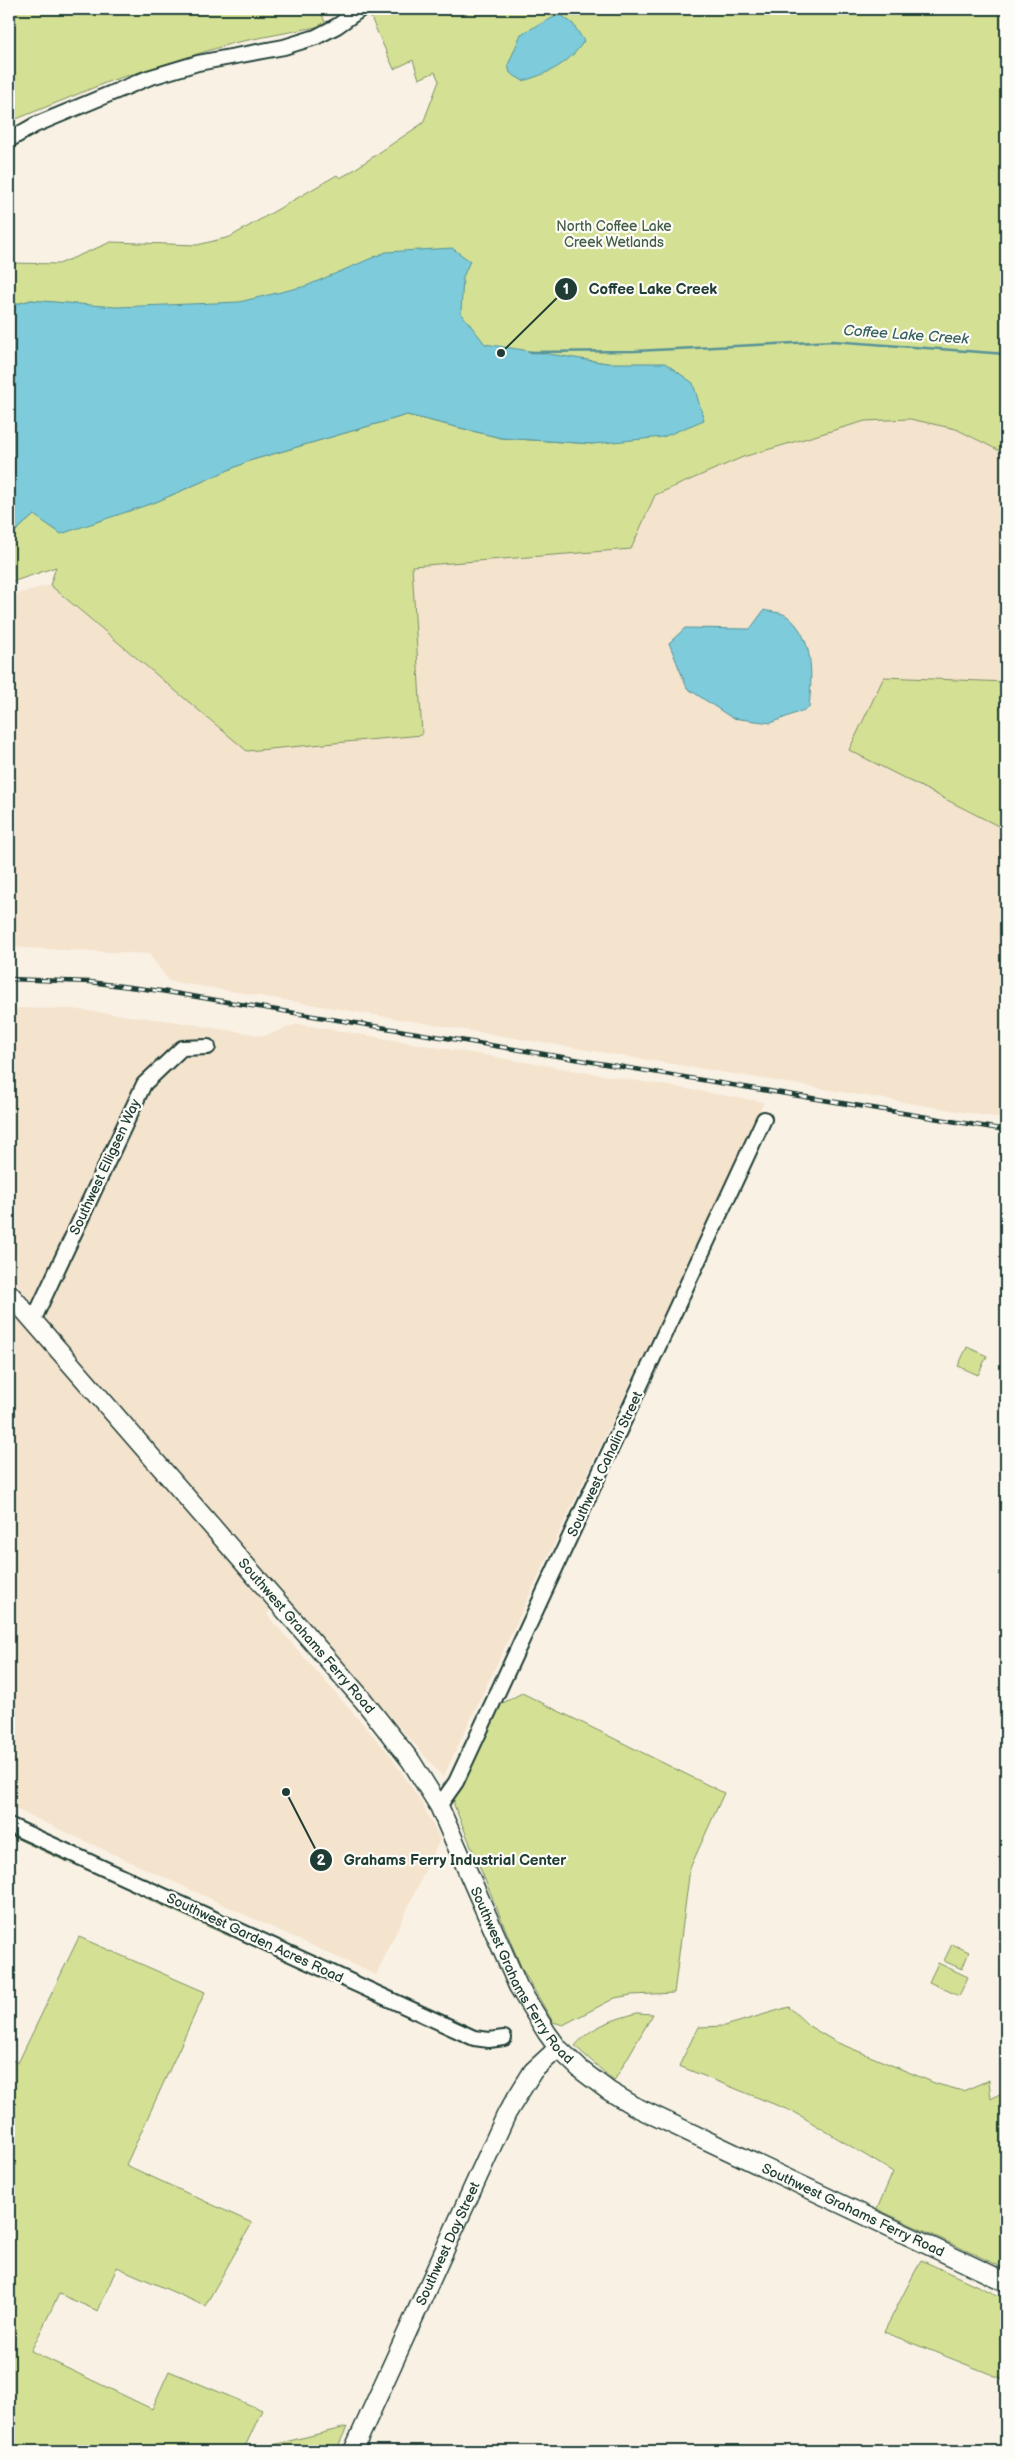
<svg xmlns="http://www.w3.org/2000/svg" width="1015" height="2460" font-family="'Balsamiq Sans',sans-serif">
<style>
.built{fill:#f4e3cd}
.green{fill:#d4e194;stroke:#7a8f64}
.water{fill:#7dcbdb;stroke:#579298}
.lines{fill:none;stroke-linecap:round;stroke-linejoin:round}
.stream{stroke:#579298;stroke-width:2.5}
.minor-casing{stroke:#1f3d34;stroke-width:18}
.major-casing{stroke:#1f3d34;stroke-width:21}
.minor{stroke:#fdfcf7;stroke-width:14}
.major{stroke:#fdfcf7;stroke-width:18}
.rail-casing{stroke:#1f3d34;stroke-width:4.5}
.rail{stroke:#fdfcf7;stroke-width:2.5;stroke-dasharray:8;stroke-linecap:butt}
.labels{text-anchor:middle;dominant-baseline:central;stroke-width:4.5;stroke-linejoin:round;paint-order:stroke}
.park-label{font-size:14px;fill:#435e47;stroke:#fdfcf7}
.street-label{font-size:14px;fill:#1f3d34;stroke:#fdfcf7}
.water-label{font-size:15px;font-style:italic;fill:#36605e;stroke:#fdfcf7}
.leader{fill:none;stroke:#1f3d34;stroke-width:2}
.callout-dot{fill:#1f3d34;stroke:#fdfcf7;stroke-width:2}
.mark-label{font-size:15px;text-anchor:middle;font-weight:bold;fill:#fff}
.callout-label{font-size:15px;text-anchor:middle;font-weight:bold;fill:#1f3d34;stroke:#fdfcf7;stroke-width:4.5;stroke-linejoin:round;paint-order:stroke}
</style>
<rect width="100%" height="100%" fill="#f9f1e4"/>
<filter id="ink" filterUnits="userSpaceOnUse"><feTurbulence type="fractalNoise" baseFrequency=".02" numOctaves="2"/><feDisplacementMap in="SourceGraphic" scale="10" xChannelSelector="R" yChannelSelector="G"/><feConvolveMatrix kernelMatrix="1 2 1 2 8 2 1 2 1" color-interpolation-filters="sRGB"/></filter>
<g filter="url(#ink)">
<g class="built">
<polygon points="910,419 956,429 1006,454 1006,1119 169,981 149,954 9,947 9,596 50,585 247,751 422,734 412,566 631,549 655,495 743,457 822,432 865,421"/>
<polygon points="9,1008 71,1009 171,1021 264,1036 298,1024 764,1102 443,1777 53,1330 9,1274"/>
<polygon points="9,1304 270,1610 267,1615 390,1755 420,1800 440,1839 376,1975 9,1806"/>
</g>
<g class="green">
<polygon points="9,9 320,9 326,25 233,43 110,81 9,122"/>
<polygon points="367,9 1006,9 1006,454 956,429 910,419 865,421 743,457 655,495 631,549 412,566 422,735 247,751 50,585 56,567 9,583 9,537 34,515 156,502 249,461 407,415 501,438 593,444 607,363 535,353 31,300 9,306 9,261 11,263 59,264 111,242 197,245 230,237 337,175 340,178 349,173 423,123 439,81 435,72 419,79 413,60 394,69"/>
<polygon points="884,677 1006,682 1006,830 849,750"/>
<polygon points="967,1347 987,1356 978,1375 958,1366"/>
<polygon points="522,1693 724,1793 690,1868 674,1993 631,1995 615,1998 563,2025 553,2022 522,1969 454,1805 454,1799 499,1705"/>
<polygon points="9,1833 68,1860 67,1862 9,1835"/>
<polygon points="149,1897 231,1935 231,1937 148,1899"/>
<polygon points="79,1937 205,1992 126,2165 252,2223 205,2306 117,2267 98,2311 59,2294 31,2351 152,2409 169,2371 262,2410 243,2451 9,2451 9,2058 18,2063"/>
<polygon points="952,1944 969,1952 962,1969 944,1961"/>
<polygon points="938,1963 968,1977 959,1996 929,1982"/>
<polygon points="789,2007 809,2026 836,2042 937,2084 963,2091 989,2080 991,2099 1006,2090 1006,2269 877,2209 893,2172 796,2113 679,2066 698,2027 725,2026"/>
<path d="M637 2013 653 2014 614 2081 575 2046C591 2026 613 2020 637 2013Z"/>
<polygon points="921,2260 1006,2299 1006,2373 1003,2379 884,2332"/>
<polygon points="347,2427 336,2451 248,2451"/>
</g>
<g class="water">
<path d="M560 14 573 24 584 41C568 65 549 73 523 81L510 73 508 65 521 34Z"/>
<polygon points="452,248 470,261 463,277 461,313 485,344 607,363 665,363 693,383 704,420 663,437 593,444 501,438 407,415 249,461 156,502 61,534 34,515 9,537 9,306 31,300 116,307 239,302 306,286 386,252"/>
<path d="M764 610C770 612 782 612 787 616 815 638 812 677 809 708L771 723 732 718 687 688 669 643 685 628 750 629Z"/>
</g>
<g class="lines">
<polyline class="stream" points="529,352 635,351 833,341 1006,354"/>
<g class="minor-casing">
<g id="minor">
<polyline points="9,140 35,125 148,78 198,63 284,47 316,37 337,26 361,9"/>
<polyline points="33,1321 144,1084 182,1048 208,1047"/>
<polyline points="439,1806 456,1782 764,1119"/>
<polyline points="9,1825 474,2038 489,2040 504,2038"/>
</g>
</g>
<g class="major-casing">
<g id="major">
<path id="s1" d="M9 1293 363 1700 411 1761 439 1806 518 1986 547 2033 558 2048 581 2070 609 2091 636 2107 1006 2282"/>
<path id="s2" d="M353 2451 507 2113 533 2071 558 2048"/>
</g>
</g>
<use href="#minor" class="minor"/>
<use href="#major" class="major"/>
<g class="rail-casing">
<polyline id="rail" points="9,979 90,982 161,991 1006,1130"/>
</g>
<use href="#rail" class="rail"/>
</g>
</g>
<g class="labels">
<g class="park-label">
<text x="614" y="226">North Coffee Lake<tspan x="614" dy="16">Creek Wetlands</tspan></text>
</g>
<g class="street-label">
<text transform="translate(105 1167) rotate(-65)">Southwest Elligsen Way</text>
<text transform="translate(605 1464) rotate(-65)">Southwest Cahalin Street</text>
<text stroke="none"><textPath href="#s1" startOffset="454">Southwest Grahams Ferry Road</textPath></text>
<text transform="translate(255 1938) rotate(25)">Southwest Garden Acres Road</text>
<text stroke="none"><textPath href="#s1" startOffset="859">Southwest Grahams Ferry Road</textPath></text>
<text stroke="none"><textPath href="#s1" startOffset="1279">Southwest Grahams Ferry Road</textPath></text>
<text stroke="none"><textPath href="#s2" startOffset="228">Southwest Day Street</textPath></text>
</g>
<g class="water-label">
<text transform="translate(906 335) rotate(4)">Coffee Lake Creek</text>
</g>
</g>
<path class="leader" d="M501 353L566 289M286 1792L321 1860"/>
<g class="callout-dot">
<circle cx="501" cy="353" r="5"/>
<circle cx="286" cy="1792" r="5"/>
<circle cx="566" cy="289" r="12"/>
<circle cx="321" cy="1860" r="12"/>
</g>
<g class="mark-label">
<text x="566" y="294">1</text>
<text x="321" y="1865">2</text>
</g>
<g class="callout-label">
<text x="653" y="294">Coffee Lake Creek</text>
<text x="455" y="1865">Grahams Ferry Industrial Center</text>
</g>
<rect width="1015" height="2460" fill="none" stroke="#fdfcf7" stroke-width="30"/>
<rect x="15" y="15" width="985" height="2430" fill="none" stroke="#1f3d34" stroke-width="2" filter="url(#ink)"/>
</svg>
